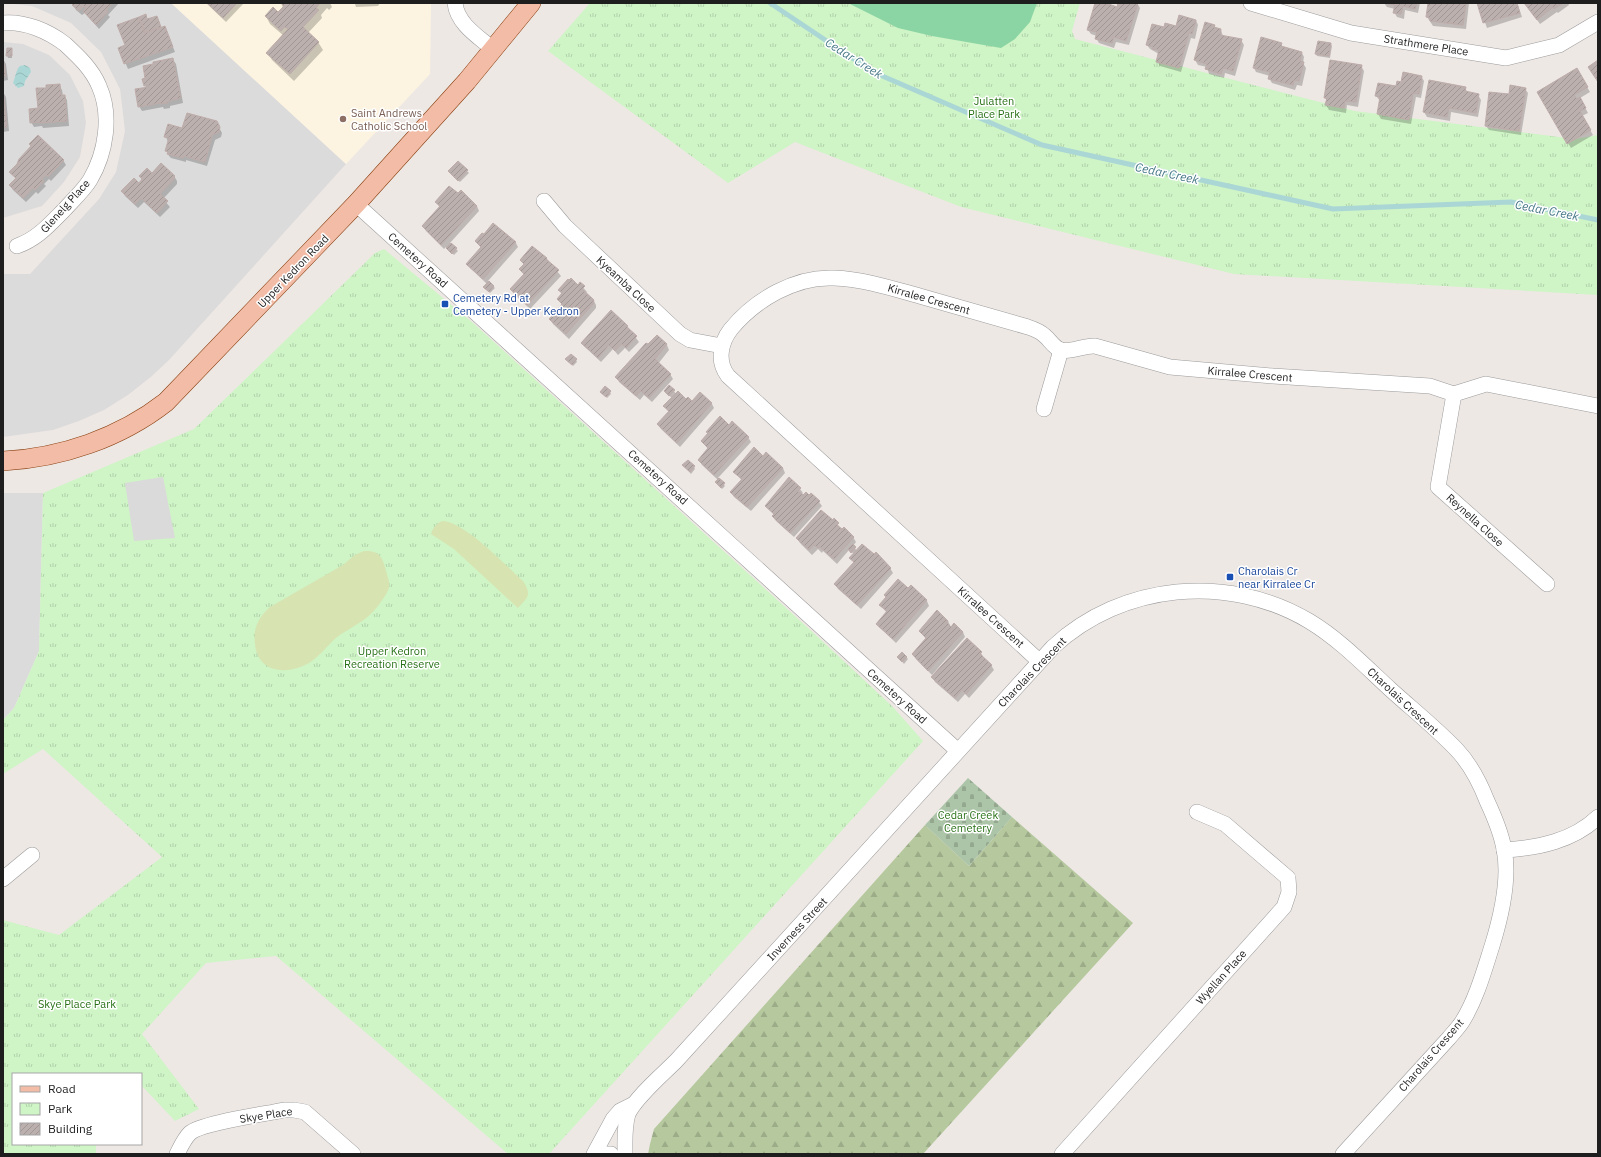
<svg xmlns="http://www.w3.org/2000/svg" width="1601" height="1157" font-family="'IBM Plex Sans',sans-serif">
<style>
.residential{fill:#dcdbdb}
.education{fill:#fcf4e0}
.forest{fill:url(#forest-firs)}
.cemetery{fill:url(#cemetery-stones)}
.park{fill:url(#park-tufts)}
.garden{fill:#d7e3b0}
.pitch{fill:#8bd5a4}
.parking{fill:#dadada}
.water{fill:url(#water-waves)}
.shadow{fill:#0003}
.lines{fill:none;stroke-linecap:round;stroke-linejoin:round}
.stream{stroke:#aad7d5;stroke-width:5}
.building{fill:url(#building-hatch);stroke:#beaca9}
.minor-casing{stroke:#9b9b9b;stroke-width:16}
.major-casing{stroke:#883f0f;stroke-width:20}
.minor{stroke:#fff;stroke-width:15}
.major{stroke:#f2bca6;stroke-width:19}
.education-dot{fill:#8d6e63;stroke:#fff;stroke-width:1.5}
.transit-dot{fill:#1a4fb4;stroke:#fff;stroke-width:1.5}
.labels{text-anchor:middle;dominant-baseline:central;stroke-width:3;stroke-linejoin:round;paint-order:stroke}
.street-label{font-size:11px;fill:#1e1e1e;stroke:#fff}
.park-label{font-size:11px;fill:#287117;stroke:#fff}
.education-label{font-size:11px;fill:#785e54;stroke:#fff;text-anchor:start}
.transit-label{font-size:11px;fill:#164399;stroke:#fff;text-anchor:start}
.water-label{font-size:12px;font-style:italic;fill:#477887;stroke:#fff}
</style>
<defs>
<pattern id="forest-firs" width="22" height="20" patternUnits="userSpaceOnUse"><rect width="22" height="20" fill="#b6c99e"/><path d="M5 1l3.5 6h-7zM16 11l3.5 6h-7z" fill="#9cac88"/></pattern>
<pattern id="cemetery-stones" width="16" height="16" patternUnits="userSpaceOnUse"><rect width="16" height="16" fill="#acc4a8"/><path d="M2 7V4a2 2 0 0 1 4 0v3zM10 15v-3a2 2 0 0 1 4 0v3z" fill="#94a890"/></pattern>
<pattern id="park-tufts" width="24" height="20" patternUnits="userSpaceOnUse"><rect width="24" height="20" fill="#cff4c6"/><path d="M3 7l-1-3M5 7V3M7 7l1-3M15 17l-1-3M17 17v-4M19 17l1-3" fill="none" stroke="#b1d1aa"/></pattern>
<pattern id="water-waves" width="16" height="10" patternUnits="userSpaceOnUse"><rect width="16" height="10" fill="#aad7d5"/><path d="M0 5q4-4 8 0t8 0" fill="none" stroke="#92b8b6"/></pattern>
<pattern id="building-hatch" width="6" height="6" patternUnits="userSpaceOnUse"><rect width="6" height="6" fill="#bbb0ae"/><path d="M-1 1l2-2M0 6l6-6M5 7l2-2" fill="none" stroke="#a09795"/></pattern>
</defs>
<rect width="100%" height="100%" fill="#eee8e5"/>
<g class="residential">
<polygon points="3,3 171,3 346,164 169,360 152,376 128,395 104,410 79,421 53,430 3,437 3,272 5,274 30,274 99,199 116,172 125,131 120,89 101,52 71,23 32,6"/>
<polygon points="3,42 23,44 49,55 70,75 83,101 86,123 80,157 64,182 42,206 3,218"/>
<polygon points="3,493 43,493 39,651 14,708 3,720"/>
</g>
<polygon class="education" points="171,3 431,3 430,74 346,164"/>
<polygon class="forest" points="1012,817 1133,923 923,1154 648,1154 650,1144 654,1129 925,825 969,866"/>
<polygon class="cemetery" points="968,778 1012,817 969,866 925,825"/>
<g class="park">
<polygon points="590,3 1080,3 1072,31 1075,39 1355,111 1575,139 1598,135 1598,295 1234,274 961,207 795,142 728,183 548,51"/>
<polygon points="384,249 472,322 818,637 893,707 923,741 549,1154 508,1154 276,956 206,963 142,1034 199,1109 175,1121 141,1085 141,1074 13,1074 13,1144 96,1144 96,1154 3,1154 3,920 59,935 162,857 43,749 3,774 3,720 14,708 39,651 43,493 194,429 375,253"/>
</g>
<g class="garden">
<path d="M442 521C464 521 505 565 523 581 532 595 528 597 518 608L454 549 431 534C433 528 436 524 442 521Z"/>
<path d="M364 551C381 550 383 559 387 574 387 576 389 580 389 583 390 589 386 594 383 599 376 609 369 617 359 623 352 628 343 632 336 638 327 646 320 656 309 663 288 675 258 674 255 644 253 628 258 618 270 607L343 565 355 555Z"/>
</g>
<polygon class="pitch" points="848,3 1037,3 1030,22 1015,39 1001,48 932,36 898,28"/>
<polygon class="parking" points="163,477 175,538 134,541 125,483"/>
<path class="water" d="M25 65 30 68 31 72 25 81 24 86 18 88 13 83C15 79 16 69 20 66Z"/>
<g class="shadow">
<polygon points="75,3 119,3 108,15 110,17 99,29 85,13 82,15 76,10 73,5"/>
<polygon points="206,3 244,3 226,22"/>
<polygon points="281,3 330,3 332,7 329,10 327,8 321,15 322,18 308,33 318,42 323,50 294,81 272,60 268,53 284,36 270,24 266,16 278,13 283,8"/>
<polygon points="347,3 380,3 378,6 356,7 355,4"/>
<polygon points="1096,3 1106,3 1117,8 1119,3 1137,3 1140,8 1129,45 1116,42 1114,48 1099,43 1096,38 1097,36 1091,34 1088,30"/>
<polygon points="1384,3 1420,3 1418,13 1405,10 1404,19 1397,17 1394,12 1395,9 1387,7"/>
<polygon points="1429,3 1469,3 1466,29 1433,26 1427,17"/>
<polygon points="1478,3 1517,3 1522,17 1487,28"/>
<polygon points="1525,3 1568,3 1569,5 1558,13 1557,12 1540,24"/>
<polygon points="147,18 147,20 158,19 161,28 165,27 175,52 128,69 119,48 126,46"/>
<polygon points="1196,20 1198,25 1195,39 1191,38 1181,72 1160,66 1157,61 1159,54 1150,49 1147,45 1176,27"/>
<polygon points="1214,26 1216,28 1221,30 1223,36 1241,40 1244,45 1235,76 1225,73 1224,78 1209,74 1207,67 1198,65 1195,60"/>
<polygon points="1281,44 1283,48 1302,53 1304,57 1303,63 1306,68 1302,86 1297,85 1295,90 1272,83 1269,78 1270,76 1256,72 1254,68"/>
<polygon points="1331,44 1332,46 1330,58 1317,56 1316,54"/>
<polygon points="12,49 12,58 8,58 7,55"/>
<polygon points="3,59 6,64 8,80 3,81"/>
<polygon points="173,60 176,64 183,103 170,106 170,108 164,109 163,107 142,111 139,106 146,88 143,79"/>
<polygon points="1361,66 1364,71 1358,107 1347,105 1346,113 1329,110 1326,105 1327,101 1325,98"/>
<polygon points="1577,70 1590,92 1580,98 1588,113 1582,116 1593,135 1571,148 1538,92"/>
<polygon points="1421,76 1424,81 1421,98 1416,97 1411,124 1381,119 1378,114 1380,101 1376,96 1397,87 1402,83"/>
<polygon points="1430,81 1465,88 1468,93 1478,95 1481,100 1478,117 1451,112 1450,121 1427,117 1424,112"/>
<polygon points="59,85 62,90 63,96 64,96 67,100 69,126 43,128 42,126 34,127 31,122 39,109 47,89"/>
<polygon points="1525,89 1528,93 1521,135 1489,130 1486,126 1510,95"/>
<polygon points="3,92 6,97 9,131 3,132"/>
<polygon points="216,122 222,133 221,137 215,140 207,166 186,160 186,162 171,158 169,156 167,151 168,142 166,137 183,129"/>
<polygon points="63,160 66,165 51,181 49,179 44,184 46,186 38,194 36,192 26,202 13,190 10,185 16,179 10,172"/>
<polygon points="458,162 469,173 460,182 451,174"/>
<polygon points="152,174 174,176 177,181 177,184 163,199 170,207 160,217 144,202 138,208 125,196 123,192 139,184"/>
<polygon points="436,202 477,206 479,211 450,243 458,251 454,255 446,247 444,249 426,231 423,226 440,208"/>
<polygon points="493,225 516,243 518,247 488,281 495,288 490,293 484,287 487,284 470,268 467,264 481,248 476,241 484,236"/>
<polygon points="532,248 547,259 561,276 530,309 514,294 511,289 525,275 521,269 524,265 521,260"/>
<polygon points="580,284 587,292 586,293 594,301 596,305 596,308 569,339 553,324 550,319 563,305 558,299 562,294 559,290 578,286"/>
<polygon points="627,326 639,342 629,352 625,348 618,355 613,349 601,362 585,347 582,343"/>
<polygon points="657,336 667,345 669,350 658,364 670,374 673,379 652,402 644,395 640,400 619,382 617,377"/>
<polygon points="567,360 576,360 577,362 573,366"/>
<polygon points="674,391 676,394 692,403 700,394 712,404 714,408 680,447 661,429 658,425 669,413 665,406 672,398 666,393"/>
<polygon points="601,392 610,392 611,394 607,398"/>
<polygon points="748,437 751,442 718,478 725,486 722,489 716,482 718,480 702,465 699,460 708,449 702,441"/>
<polygon points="763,457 783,468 785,473 751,511 734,497 731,492 742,481 735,472"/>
<polygon points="684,466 694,467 695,469 691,474"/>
<polygon points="800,489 803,493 801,495 819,502 822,506 794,537 776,521 773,517 774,515 766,506"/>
<polygon points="834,520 842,530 853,537 856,542 853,546 857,551 874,556 890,568 893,573 861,609 838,589 835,584 854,563 851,558 854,554 849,550 837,564 823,551 822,553 818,549 812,555 800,543 797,538"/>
<polygon points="911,587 927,601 929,606 896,643 880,628 877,624 887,613 880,605 908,590"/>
<polygon points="948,621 951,627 963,632 965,637 932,675 916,659 913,654 926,639 920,631"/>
<polygon points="967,639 981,653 984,658 991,665 994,670 969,698 965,694 958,702 935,682 932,677"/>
<polygon points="898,657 906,657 908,659 904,664"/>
</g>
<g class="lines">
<polyline class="stream" points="770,3 873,72 1042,145 1333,209 1511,202 1598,220"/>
</g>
<g class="building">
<polygon points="74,3 112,3 106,10 108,12 96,25 83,11 86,8 84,6 79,11 72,5"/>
<polygon points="207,3 237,3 223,18"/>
<polygon points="281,3 320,3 316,8 319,10 303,27 319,42 290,74 266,53 288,29 285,27 281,31 265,16 273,7 278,12 284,6"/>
<polygon points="1095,3 1106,3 1117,7 1118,3 1138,3 1126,41 1114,37 1112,43 1095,39 1097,32 1087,30"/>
<polygon points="1384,3 1417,3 1415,9 1403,6 1401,14 1393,13 1395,5"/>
<polygon points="1428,3 1466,3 1463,25 1430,21 1430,18 1426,17"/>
<polygon points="1477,3 1517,3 1520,13 1483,23"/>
<polygon points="1524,3 1563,3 1554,9 1553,7 1537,20"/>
<polygon points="146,14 147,19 157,16 161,27 145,33 139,17"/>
<polygon points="1179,15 1196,20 1192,34 1189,33 1179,68 1156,62 1159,50 1152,49 1153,47 1146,45 1152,24 1164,27 1165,23 1176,26"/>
<polygon points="139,17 145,33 165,26 173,47 124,64 118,48 125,45 117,25"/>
<polygon points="1205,22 1215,25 1214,27 1221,29 1220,35 1242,39 1233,71 1223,68 1221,74 1205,69 1207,64 1194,60"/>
<polygon points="1261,37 1282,43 1281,46 1302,52 1300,61 1304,62 1299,81 1294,80 1293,85 1268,79 1270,72 1253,68"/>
<polygon points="1318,41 1331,43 1329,56 1315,54"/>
<polygon points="7,48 12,48 12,56 6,56"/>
<polygon points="3,58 6,76 3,76"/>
<polygon points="173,58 181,98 168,101 168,103 160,104 160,103 138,107 135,89 149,87 148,85 144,86 142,79 145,78 143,66 153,64 153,62"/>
<polygon points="1330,60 1362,65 1356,102 1345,101 1344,108 1325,105 1327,98 1324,98"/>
<polygon points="1598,60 1598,82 1588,67"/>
<polygon points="1577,68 1588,87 1574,95 1577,99 1580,97 1586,108 1580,111 1591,130 1567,144 1537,92"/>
<polygon points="1403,72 1422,76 1419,94 1413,93 1409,120 1377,114 1380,97 1375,96 1378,83 1396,86 1397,81 1401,82"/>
<polygon points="1429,80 1466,87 1465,91 1479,94 1476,113 1449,108 1447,117 1423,112"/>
<polygon points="60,84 61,95 65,95 67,121 39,123 39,122 30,123 29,109 38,108 36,88 46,88 46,85"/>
<polygon points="1510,85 1526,88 1519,131 1485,126 1489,92 1509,94"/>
<polygon points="3,91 7,127 3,127"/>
<polygon points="187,113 217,121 220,127 219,132 212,135 205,162 184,156 183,158 167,154 168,152 165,151 169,138 164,137 168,124 182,128"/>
<polygon points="38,135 64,160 48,177 46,175 42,179 44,181 35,190 33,188 23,198 9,185 16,178 9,172 17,164 19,159 31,146 29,144"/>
<polygon points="458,161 468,170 458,181 448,171"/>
<polygon points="161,163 175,176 174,177 175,178 160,194 168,201 157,213 141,198 135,204 121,191 134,178 139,183 142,179 139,176 147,168 152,173"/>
<polygon points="449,186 458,193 461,190 477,206 441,245 422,226 440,206 435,202"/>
<polygon points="493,223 516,242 483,279 466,264 481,247 475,241 482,233 484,234"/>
<polygon points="451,243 457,248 452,254 446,248"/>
<polygon points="532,246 547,258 546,259 559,270 527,305 510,289 524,274 519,269 524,264 520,260"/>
<polygon points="571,278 578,285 580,282 585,286 582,289 594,300 593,302 594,303 566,334 549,319 562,304 557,299 562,293 558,290 568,279 569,280"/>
<polygon points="489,281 494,286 489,292 483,287"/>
<polygon points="611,310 628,326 627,327 637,336 626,348 622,344 615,351 609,345 598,358 581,343"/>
<polygon points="657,335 667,344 655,359 671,374 649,398 641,391 636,396 615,377 646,343 648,344"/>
<polygon points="571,354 577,359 572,365 565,359"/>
<polygon points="669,385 675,390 669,396 664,391"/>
<polygon points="605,386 611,391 606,397 600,392"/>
<polygon points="678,391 686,399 688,397 692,401 700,392 712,403 677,443 657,424 669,411 663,406"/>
<polygon points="720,416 729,425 732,421 749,437 714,475 698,460 708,448 701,441 708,433 706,432"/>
<polygon points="754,447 763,456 766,452 783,468 747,507 730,492 742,479 733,472"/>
<polygon points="688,460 695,466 690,472 682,465"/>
<polygon points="789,477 801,488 798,491 803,495 806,492 809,495 811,493 820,501 790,533 772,516 774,514 765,506"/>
<polygon points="719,478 725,483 721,488 715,482"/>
<polygon points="821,510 833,520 834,518 839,523 837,525 842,529 844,527 854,537 834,559 820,547 818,548 814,545 809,550 796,538"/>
<polygon points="853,544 856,547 851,553 848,549"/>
<polygon points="862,544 874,554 876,552 891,568 857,605 834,584 854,562 849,558"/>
<polygon points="898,579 908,588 911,585 927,600 893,639 876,624 887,611 879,605 886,597 884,595"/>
<polygon points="937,610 948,621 947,623 951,627 954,623 963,632 928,671 912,654 926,638 919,631"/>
<polygon points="967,638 982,652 980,654 992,665 966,694 962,690 955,698 931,677"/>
<polygon points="902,652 907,657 902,662 897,657"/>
</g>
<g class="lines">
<g class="minor-casing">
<g id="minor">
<path d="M455 3C457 24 479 37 494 50"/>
<polyline points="1251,3 1351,33 1506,58 1559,45 1598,22"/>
<path d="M3 23C25 21 48 31 65 44 78 56 92 69 99 86 112 115 106 153 90 180 83 191 73 200 64 210 49 225 37 239 17 246"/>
<polyline points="544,201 565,226 680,334 690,340 722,346"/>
<polyline points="356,204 958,751"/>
<polyline points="1454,394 1438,487 1547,584"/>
<polyline points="1044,409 1061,350"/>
<path d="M1039 661 728 376C717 362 720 343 731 329 755 300 795 276 834 278 864 279 894 289 923 297 958 307 993 317 1028 327 1034 329 1040 331 1045 336 1050 340 1054 348 1061 350 1071 353 1084 345 1095 346L1170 367 1273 376 1430 386 1454 394 1486 384 1598 406"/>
<path d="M1504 850C1538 848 1573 841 1598 817"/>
<polyline points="3,879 32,855"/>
<path d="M177 1154C181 1146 184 1139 190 1133 201 1123 266 1114 284 1110H294L305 1112 353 1154"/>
<polyline points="594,1154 613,1119 620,1111 634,1104"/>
<polyline points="600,1154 611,1154"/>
<path d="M625 1154C625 1141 624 1127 628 1114 635 1098 663 1074 676 1061L1053 647C1122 583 1228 573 1309 621 1339 639 1364 665 1390 689 1412 709 1436 728 1457 750 1470 764 1480 783 1487 801 1494 816 1501 832 1504 849 1510 878 1501 917 1492 946 1484 971 1476 1000 1462 1022 1458 1028 1453 1033 1449 1038L1343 1154"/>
<polyline points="1062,1154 1284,907 1289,892 1288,878 1225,824 1197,812"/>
</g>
</g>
<g class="major-casing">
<path id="major" d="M3 461C61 458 120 438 166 402L356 204 467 81 531 3"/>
</g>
<use href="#minor" class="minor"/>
<use href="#major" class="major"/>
</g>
<circle class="education-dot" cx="343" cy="119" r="4"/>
<g class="transit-dot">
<rect x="441" y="300" width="8" height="8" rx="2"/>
<rect x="1226" y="573" width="8" height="8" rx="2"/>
</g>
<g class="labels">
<g class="street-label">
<text transform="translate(1426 45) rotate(9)">Strathmere Place</text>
<text transform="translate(65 206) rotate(-48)">Glenelg Place</text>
<text transform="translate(418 260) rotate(42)">Cemetery Road</text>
<text transform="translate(293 271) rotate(-46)">Upper Kedron Road</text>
<text transform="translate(626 284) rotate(43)">Kyeamba Close</text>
<text transform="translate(929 299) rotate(16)">Kirralee Crescent</text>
<text transform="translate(1250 374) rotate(5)">Kirralee Crescent</text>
<text transform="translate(658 477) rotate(42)">Cemetery Road</text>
<text transform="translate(1475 520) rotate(42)">Reynella Close</text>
<text transform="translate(991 617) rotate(42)">Kirralee Crescent</text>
<text transform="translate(1032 672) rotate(-46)">Charolais Crescent</text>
<text transform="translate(897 696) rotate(42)">Cemetery Road</text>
<text transform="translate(1403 701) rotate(43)">Charolais Crescent</text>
<text transform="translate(797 929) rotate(-47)">Inverness Street</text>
<text transform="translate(1221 977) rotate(-48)">Wyellan Place</text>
<text transform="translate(1431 1055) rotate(-49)">Charolais Crescent</text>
<text transform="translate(266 1115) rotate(-9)">Skye Place</text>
</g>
<g class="park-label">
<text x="994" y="101">Julatten<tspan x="994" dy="13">Place Park</tspan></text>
<text x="392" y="651">Upper Kedron<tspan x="392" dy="13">Recreation Reserve</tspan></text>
<text x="968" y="815">Cedar Creek<tspan x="968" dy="13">Cemetery</tspan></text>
<text x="77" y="1004">Skye Place Park</text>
</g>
<g class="education-label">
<text x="351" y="113">Saint Andrews<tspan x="351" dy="13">Catholic School</tspan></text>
</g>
<g class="transit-label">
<text x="453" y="298">Cemetery Rd at<tspan x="453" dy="13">Cemetery - Upper Kedron</tspan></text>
<text x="1238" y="571">Charolais Cr<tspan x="1238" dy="13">near Kirralee Cr</tspan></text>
</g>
<g class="water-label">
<text transform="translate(854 58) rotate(32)">Cedar Creek</text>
<text transform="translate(1167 173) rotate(12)">Cedar Creek</text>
<text transform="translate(1547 210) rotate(11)">Cedar Creek</text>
</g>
</g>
<rect width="1601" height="1157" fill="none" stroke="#1e1e1e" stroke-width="8"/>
<rect x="12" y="1073" width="130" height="72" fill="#ffffff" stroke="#a5a5a5"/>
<rect x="20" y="1086" width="20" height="6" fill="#f2bca6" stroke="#a5a5a5"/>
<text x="48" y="1093" font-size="12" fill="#1e1e1e">Road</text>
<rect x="20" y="1103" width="20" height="12" fill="url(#park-tufts)" stroke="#a5a5a5"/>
<text x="48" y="1113" font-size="12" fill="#1e1e1e">Park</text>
<rect x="20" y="1123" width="20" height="12" fill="url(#building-hatch)" stroke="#a5a5a5"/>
<text x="48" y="1133" font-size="12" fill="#1e1e1e">Building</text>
</svg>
